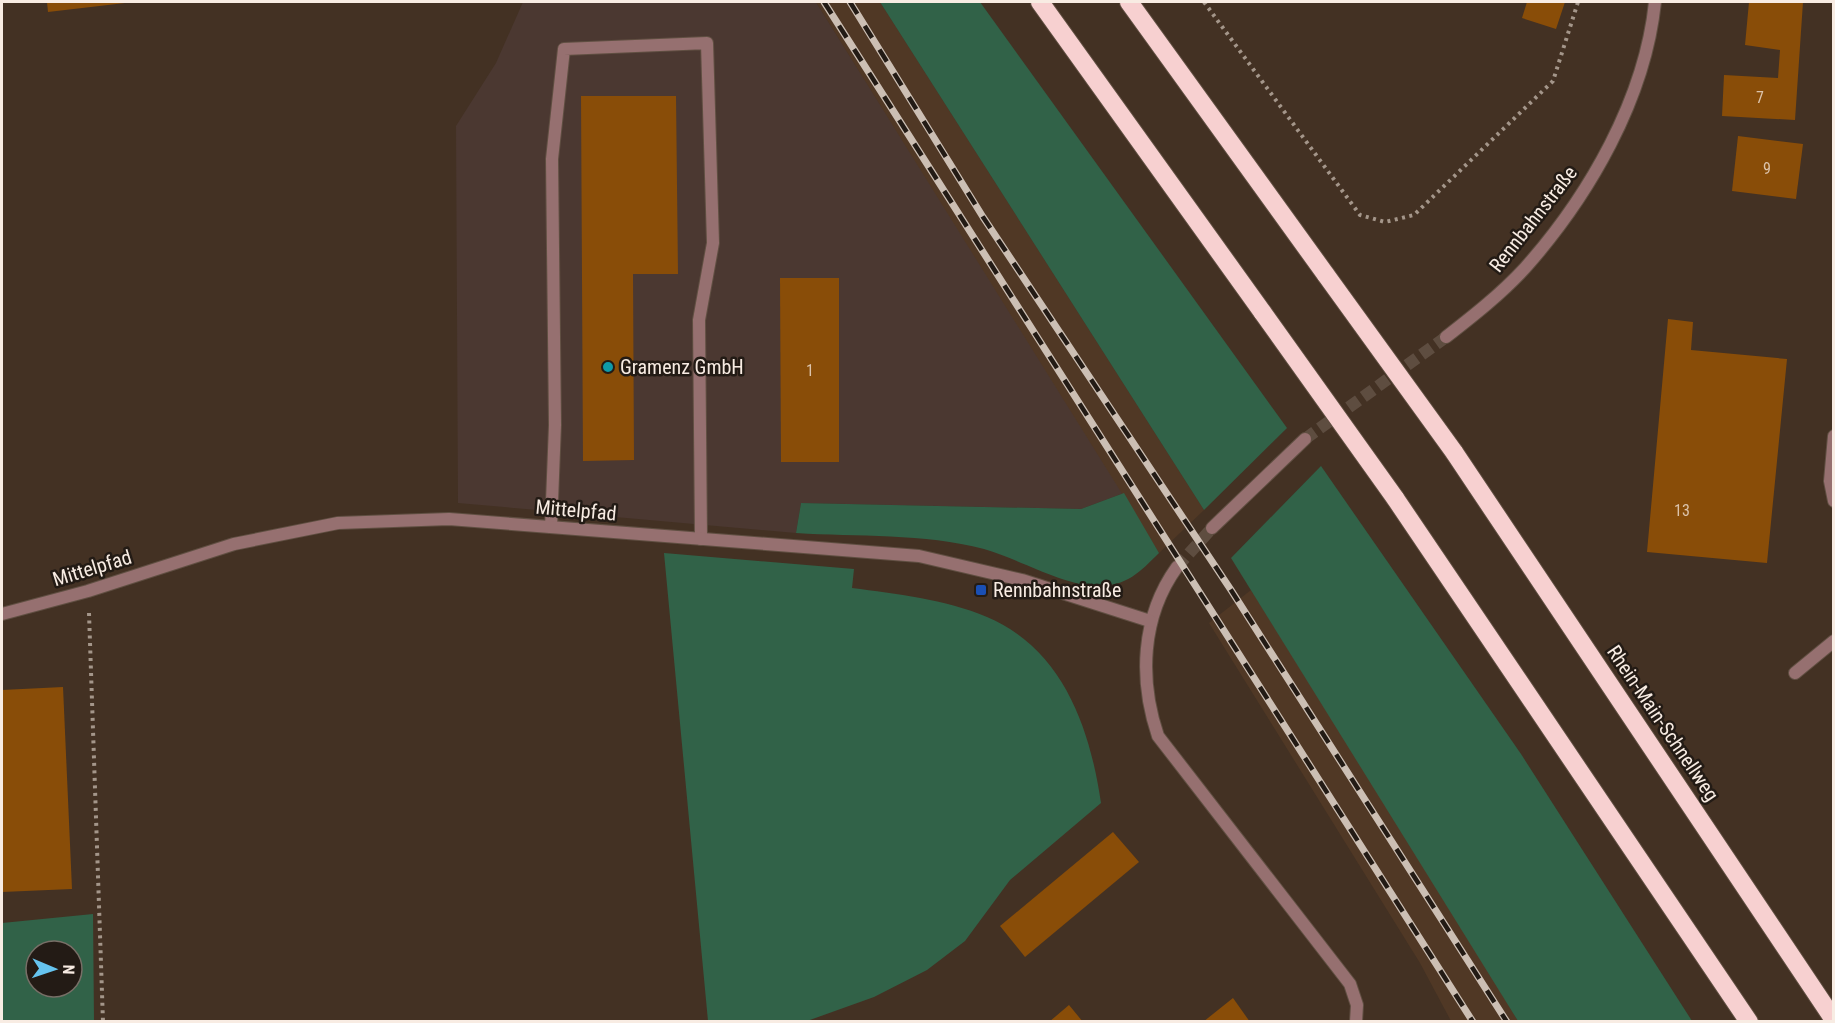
<svg xmlns="http://www.w3.org/2000/svg" width="1835" height="1023" font-family="'Roboto Condensed',sans-serif">
<style>
.industrial{fill:#4b3831}
.built{fill:#503825}
.green{fill:#316248;fill-rule:evenodd}
.building{fill:#894d08}
.lines{fill:none;stroke-linecap:round;stroke-linejoin:round}
.street-tunnel{stroke:#5e4d40;stroke-width:12;stroke-dasharray:12 6;stroke-linecap:butt}
.lane-casing{stroke:#604f42;stroke-width:14}
.street-casing{stroke:#604f42;stroke-width:14}
.highway-casing{stroke:#604f42;stroke-width:20}
.path{stroke:#a4968a;stroke-width:4;stroke-dasharray:3 4.5;stroke-linecap:butt}
.lane{stroke:#967070;stroke-width:12}
.street{stroke:#967070;stroke-width:12}
.highway{stroke:#f7d0d0;stroke-width:18}
.rail-casing{stroke:#ccbfb4;stroke-width:7}
.rail{stroke:#231b15;stroke-width:4.5;stroke-dasharray:14;stroke-linecap:butt}
.highway-bridge-casing{stroke:#604f42;stroke-width:20;stroke-linecap:butt}
.highway-bridge{stroke:#f7d0d0;stroke-width:18}
.culture-dot{fill:#0f9aa8;stroke:#231b15;stroke-width:2}
.transit-dot{fill:#1a4fb4;stroke:#231b15;stroke-width:2}
.labels{text-anchor:middle;dominant-baseline:central;stroke-width:5;stroke-linejoin:round;paint-order:stroke}
.number-label{font-size:16px;fill:#dcc4ac}
.street-label{font-size:20px;fill:#f8ece3;stroke:#231b15}
.poi-label{font-size:20px;fill:#f8ece3;stroke:#231b15;text-anchor:start}
</style>
<rect width="100%" height="100%" fill="#433123"/>
<polygon class="industrial" points="523,2 816,2 1124,493 1081,509 801,503 796,533 458,503 456,126 496,63"/>
<g class="built">
<polygon points="816,2 880,2 1204,510 1159,553"/>
<polygon points="1251,590 1470,940 1518,1021 1451,1021 1420,963 1209,623"/>
</g>
<g class="green">
<polygon points="880,2 980,2 1287,428 1204,510"/>
<polygon points="1321,466 1521,754 1692,1021 1518,1021 1231,558"/>
<path d="M1124 493 1159 553C1140 572 1127 586 1098 586 1064 586 1017 558 984 549 924 533 857 537 796 533L801 503 1081 509Z"/>
<path d="M664 553 854 569 852 588C896 594 945 599 987 617 1063 649 1090 728 1101 803L1010 880 965 941 927 970 874 997 807 1021H708Z"/>
<path d="M93 914 94 1021H2V923ZM36 951H72V987H36Z"/>
</g>
<g class="building">
<polygon points="47,2 125,2 125,3 48,12"/>
<polygon points="1527,2 1565,2 1556,29 1522,18"/>
<polygon points="1749,2 1803,2 1795,120 1722,116 1724,75 1778,78 1780,50 1745,45"/>
<polygon points="581,96 676,96 678,274 633,274 634,460 583,461"/>
<polygon points="1738,136 1803,144 1796,199 1732,191"/>
<polygon points="780,278 839,278 839,462 781,462"/>
<polygon points="1668,319 1693,322 1691,350 1787,359 1767,563 1647,552"/>
<polygon points="63,687 72,889 2,892 2,690"/>
<polygon points="1113,832 1139,862 1025,957 1000,926"/>
<polygon points="1233,998 1250,1022 1203,1022"/>
<polygon points="1069,1005 1083,1022 1049,1022"/>
</g>
<g class="lines">
<g class="street-tunnel">
<polyline points="1305,439 1446,337"/>
<polyline points="1177,567 1212,528"/>
</g>
<g class="lane-casing">
<polyline id="lane" points="551,527 555,425 552,159 564,49 707,43 713,243 699,320 701,539"/>
</g>
<g class="street-casing">
<g id="street">
<path d="M1446 337C1473 316 1501 294 1525 268 1589 196 1645 99 1655 2"/>
<polyline points="1834,436 1830,481 1834,501"/>
<polyline points="1212,528 1305,439"/>
<path d="M1177 567C1141 617 1139 680 1158 736L1350 984 1357 1005 1356 1022"/>
<polyline points="2,614 88,591 234,544 338,523 449,519 919,556 1022,580 1150,621"/>
<polyline points="1795,673 1834,641"/>
</g>
</g>
<g class="highway-casing">
<g id="highway">
<polyline points="1040,2 1263,313"/>
<polyline points="1129,2 1326,275"/>
<polyline points="1454,452 1834,1020"/>
<polyline points="1395,498 1749,1022"/>
</g>
</g>
<g class="path">
<polyline points="1204,2 1360,215 1385,222 1414,215 1553,81 1578,2"/>
<polyline points="89,613 103,1022"/>
</g>
<use href="#lane" class="lane"/>
<use href="#street" class="street"/>
<use href="#highway" class="highway"/>
<g class="rail-casing">
<g id="rail">
<polyline points="824,2 1473,1022"/>
<polyline points="850,2 983,217 1231,590 1507,1022"/>
</g>
</g>
<use href="#rail" class="rail"/>
<g class="highway-bridge-casing">
<g id="highway-bridge">
<polyline points="1326,275 1454,452"/>
<polyline points="1263,313 1395,498"/>
</g>
</g>
<use href="#highway-bridge" class="highway-bridge"/>
</g>
<circle class="culture-dot" cx="608" cy="367" r="6"/>
<rect class="transit-dot" x="975" y="584" width="12" height="12" rx="3"/>
<g class="labels">
<g class="number-label">
<text x="1760" y="97">7</text>
<text x="1767" y="168">9</text>
<text x="810" y="370">1</text>
<text x="1682" y="510">13</text>
</g>
<g class="street-label">
<text transform="translate(1533 219) rotate(-52)">Rennbahnstraße</text>
<text transform="translate(576 510) rotate(5)">Mittelpfad</text>
<text transform="translate(92 568) rotate(-17)">Mittelpfad</text>
<text transform="translate(1663 723) rotate(56)">Rhein-Main-Schnellweg</text>
</g>
<g class="poi-label">
<text x="620" y="367">Gramenz GmbH</text>
<text x="993" y="590">Rennbahnstraße</text>
</g>
</g>
<rect width="1835" height="1023" fill="none" stroke="#f8ece3" stroke-width="6"/>
<g transform="translate(54 969) rotate(92)"><circle r="28" fill="#231b15" stroke="#786f67" stroke-width="1.5"/>
<path d="M0-4.5L10 22L0 15L-10 22Z" fill="#66c4ef"/>
<text y="-9" font-size="16" font-weight="bold" text-anchor="middle" fill="#f8ece3">N</text>
</g>
</svg>
